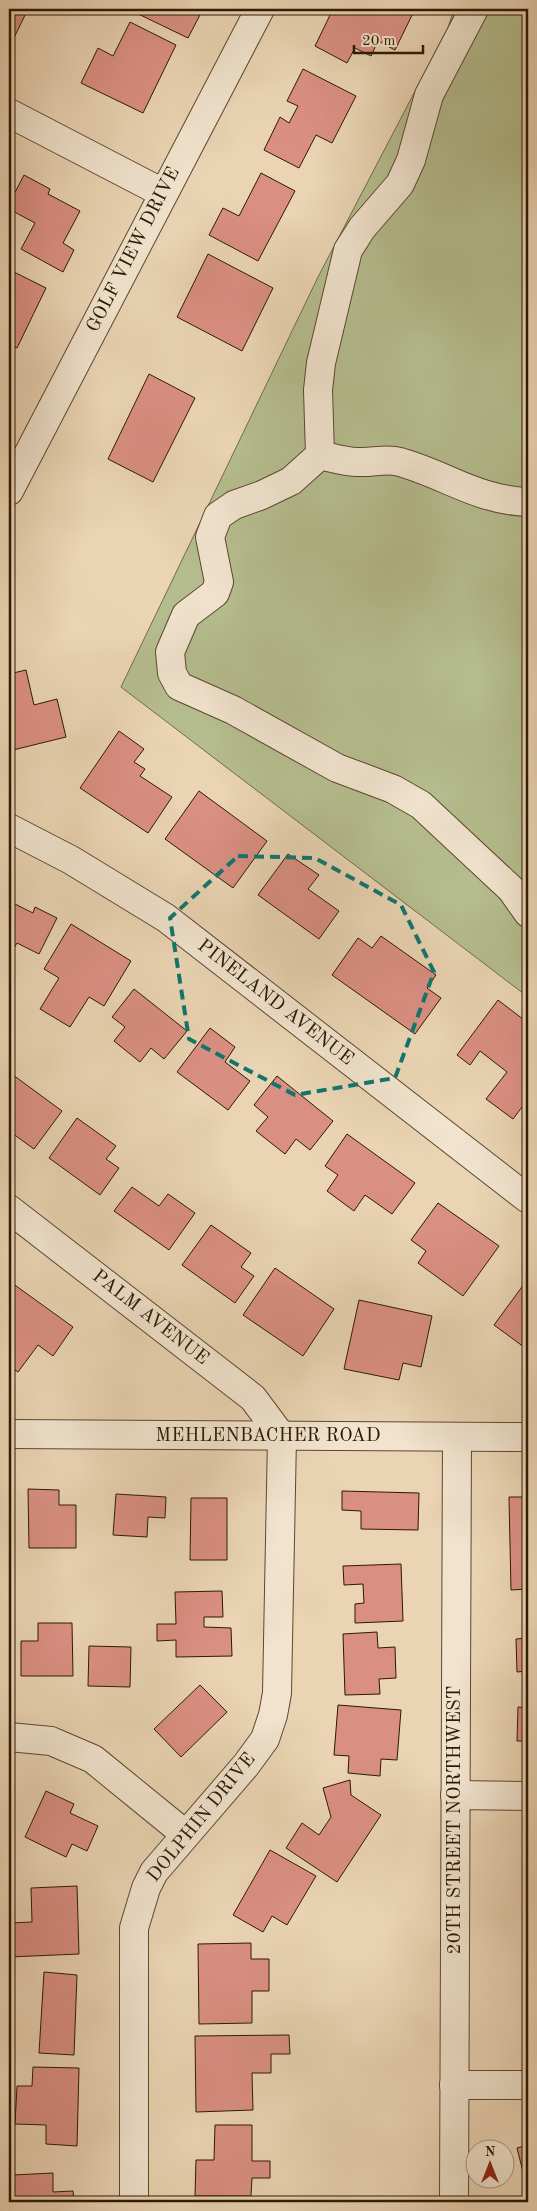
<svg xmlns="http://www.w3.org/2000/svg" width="537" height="2211" font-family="'Old Standard TT',serif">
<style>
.green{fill:#b5bd8e;stroke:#706b49}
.building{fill:#da8f83;stroke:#2c1904}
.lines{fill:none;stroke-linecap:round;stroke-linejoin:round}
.minor-casing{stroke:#5c4830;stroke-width:30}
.minor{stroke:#f1e3ce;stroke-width:28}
.marked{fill:none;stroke:#0f766e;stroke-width:4;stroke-dasharray:10 6;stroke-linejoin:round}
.labels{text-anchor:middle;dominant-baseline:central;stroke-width:4;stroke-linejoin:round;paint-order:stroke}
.street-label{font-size:19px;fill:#2c1904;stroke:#f1e3ce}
</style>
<rect width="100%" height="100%" fill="#ead4b3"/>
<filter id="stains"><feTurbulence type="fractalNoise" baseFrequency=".004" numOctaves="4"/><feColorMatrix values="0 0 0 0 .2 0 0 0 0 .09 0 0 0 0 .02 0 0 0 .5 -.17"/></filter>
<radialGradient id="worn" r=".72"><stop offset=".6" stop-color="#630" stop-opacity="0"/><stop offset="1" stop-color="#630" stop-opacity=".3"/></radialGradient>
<polygon class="green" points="454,9 528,9 528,997 121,687 318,277 448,28"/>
<g class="building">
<polygon points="9,9 28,9 10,46 9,45"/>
<polygon points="128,9 203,9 188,38"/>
<polygon points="333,9 415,9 395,50 378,41 371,56 355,48 347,63 315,46"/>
<polygon points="130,22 176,45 143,113 81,83 98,48 113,56"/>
<polygon points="303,69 356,96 332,143 316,135 299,168 264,150 280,117 289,123 298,106 287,101"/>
<polygon points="261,173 295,191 258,261 209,235 223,208 239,216"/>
<polygon points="24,175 50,189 48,194 80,211 63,243 74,250 63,272 21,249 35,223 9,209 9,204"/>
<polygon points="208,254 273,288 242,351 177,317"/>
<polygon points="14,272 46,288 17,348 9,345 9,284"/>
<polygon points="149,374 195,398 153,482 108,459"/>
<polygon points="26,670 34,705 57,699 66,737 9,751 9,674"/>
<polygon points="119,731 144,749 134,762 145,769 140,776 172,797 148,833 80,788"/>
<polygon points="199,791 267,841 233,888 165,839"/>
<polygon points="288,854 319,875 308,889 339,911 319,939 258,895"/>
<polygon points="9,901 33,913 35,907 57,918 39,954 17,943 9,957"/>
<polygon points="71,924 131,961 104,1006 89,997 70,1027 40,1009 59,978 44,969"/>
<polygon points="381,936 436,975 427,988 441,998 415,1034 332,975 358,938 372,948"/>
<polygon points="134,989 187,1031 164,1059 151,1048 140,1062 114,1041 125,1027 112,1017"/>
<polygon points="498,1000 528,1023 528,1099 513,1119 486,1099 507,1072 480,1051 470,1065 457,1055"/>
<polygon points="210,1028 235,1047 225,1062 250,1081 228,1110 177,1072"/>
<polygon points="9,1072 62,1111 34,1149 9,1131"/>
<polygon points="277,1076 333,1121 310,1150 296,1139 285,1154 256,1131 268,1117 254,1105"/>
<polygon points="77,1118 116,1146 106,1159 119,1168 100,1195 49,1158"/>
<polygon points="347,1134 415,1183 392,1214 365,1195 354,1211 327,1191 338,1175 325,1166"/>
<polygon points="132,1187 159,1206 168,1194 195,1213 169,1250 114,1211"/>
<polygon points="438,1203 499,1246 463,1296 418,1263 426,1251 411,1240"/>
<polygon points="211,1225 251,1253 241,1267 254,1276 235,1303 182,1265"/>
<polygon points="275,1268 334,1309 303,1356 243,1315"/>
<polygon points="527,1280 528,1281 528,1350 494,1325"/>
<polygon points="12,1283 73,1327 53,1356 38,1345 18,1372 9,1366 9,1288"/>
<polygon points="359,1300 432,1316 421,1367 403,1363 399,1380 344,1369"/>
<polygon points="28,1489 59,1490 59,1505 76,1505 76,1548 29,1548"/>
<polygon points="342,1491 419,1493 418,1530 361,1529 361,1511 342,1510"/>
<rect x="9" y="1493" width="5" height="56"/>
<polygon points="116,1494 166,1497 165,1518 148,1517 147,1537 113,1535"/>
<polygon points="509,1497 528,1497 528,1589 511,1590"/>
<polygon points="191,1498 227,1498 227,1560 190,1560"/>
<polygon points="401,1564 403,1621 355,1623 355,1604 364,1603 363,1584 344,1585 343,1566"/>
<polygon points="222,1591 223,1617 204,1617 204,1627 231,1628 232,1656 176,1657 176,1640 157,1641 157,1624 176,1624 175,1592"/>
<polygon points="38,1623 72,1623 73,1676 21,1676 21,1641 38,1641"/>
<polygon points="377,1632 378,1648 395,1647 396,1678 379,1679 380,1694 345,1695 343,1634"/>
<polygon points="528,1638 528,1671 517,1672 516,1639"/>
<polygon points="89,1646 131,1647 130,1687 88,1686"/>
<polygon points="200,1685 227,1712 181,1757 154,1729"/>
<polygon points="338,1705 401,1710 397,1760 381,1759 380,1776 348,1773 349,1756 334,1755"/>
<polygon points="518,1707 528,1708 528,1741 517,1741"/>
<polygon points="350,1780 351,1795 381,1815 337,1882 286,1848 302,1823 319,1835 331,1817 323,1788"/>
<polygon points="46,1791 74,1804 70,1813 98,1826 87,1851 72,1844 66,1857 25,1837"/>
<polygon points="9,1794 11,1794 9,1842"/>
<polygon points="270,1850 316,1876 287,1925 272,1916 263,1932 233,1915"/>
<polygon points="77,1886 79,1954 9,1957 9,1923 32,1922 31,1888"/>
<polygon points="528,1891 528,1903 522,1898"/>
<polygon points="251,1943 251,1959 269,1959 269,1991 252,1991 252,2023 199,2024 198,1944"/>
<polygon points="44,1972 77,1975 74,2055 39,2053"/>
<rect x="524" y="1980" width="4" height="50"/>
<polygon points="289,2035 290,2054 271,2054 271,2073 252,2073 253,2110 196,2112 195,2036"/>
<polygon points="33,2067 79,2068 77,2146 46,2144 46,2125 15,2124 17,2086 32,2086"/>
<polygon points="215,2125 252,2125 252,2161 270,2161 270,2178 252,2178 251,2196 195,2196 196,2160 214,2160"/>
<polygon points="528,2145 528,2188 527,2188 517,2148"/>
<polygon points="53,2173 53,2192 73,2191 74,2202 14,2202 13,2175"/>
</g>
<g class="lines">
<g class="minor-casing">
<g id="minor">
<polyline points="474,9 429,95 411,160 400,184 362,228 348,250 321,363 318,390 320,455 291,481 262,495 234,505 218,516 210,537 219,582 215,593 186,615 170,652 172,673 179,686 233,710 337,768 393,789 421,805 511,889 528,913"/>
<polyline points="9,113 163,193"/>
<path d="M320 455C333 458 345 462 358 462 373 463 385 458 400 462 446 475 477 500 528 502"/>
<polyline points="9,491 260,9"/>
<polyline points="9,828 71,860 166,918 528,1199"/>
<polyline points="9,1209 253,1398 282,1437 277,1693 273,1715 265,1739 246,1765 154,1872 146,1888 134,1928 134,2202"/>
<polyline points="9,1434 528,1437"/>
<polyline points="9,1737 51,1741 93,1759 185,1834"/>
<polyline points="455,1795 528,1796"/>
<polyline points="454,2085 528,2085"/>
<polyline points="454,2202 457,1437"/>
</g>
</g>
<use href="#minor" class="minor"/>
</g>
<path class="marked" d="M238 856 315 858 401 905 434 972 395 1078 295 1095 189 1039 170 918Z"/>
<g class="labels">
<g class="street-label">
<text transform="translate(134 250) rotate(-63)">GOLF VIEW DRIVE</text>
<text transform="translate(275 1003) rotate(38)">PINELAND AVENUE</text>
<text transform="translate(150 1318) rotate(38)">PALM AVENUE</text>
<text x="268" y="1436">MEHLENBACHER ROAD</text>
<text transform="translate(202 1818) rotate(-51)">DOLPHIN DRIVE</text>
<text transform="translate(455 1820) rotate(-90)">20TH STREET NORTHWEST</text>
</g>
</g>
<rect width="537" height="2211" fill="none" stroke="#ead4b3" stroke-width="30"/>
<rect x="10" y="10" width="517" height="2191" fill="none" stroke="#2c1904" stroke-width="2.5"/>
<rect x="15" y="15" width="507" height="2181" fill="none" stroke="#2c1904"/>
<g transform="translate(490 2164)"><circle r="24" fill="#f1e3ce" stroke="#a2927d"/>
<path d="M0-4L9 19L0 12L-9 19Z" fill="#8f2418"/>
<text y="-8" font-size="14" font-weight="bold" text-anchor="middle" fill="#2c1904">N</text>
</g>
<path d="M354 45v8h69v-8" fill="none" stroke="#2c1904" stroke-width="2.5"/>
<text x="362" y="45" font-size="15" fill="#2c1904" stroke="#f1e3ce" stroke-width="4" paint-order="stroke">20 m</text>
<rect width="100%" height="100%" filter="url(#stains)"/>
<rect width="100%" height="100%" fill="url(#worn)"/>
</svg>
